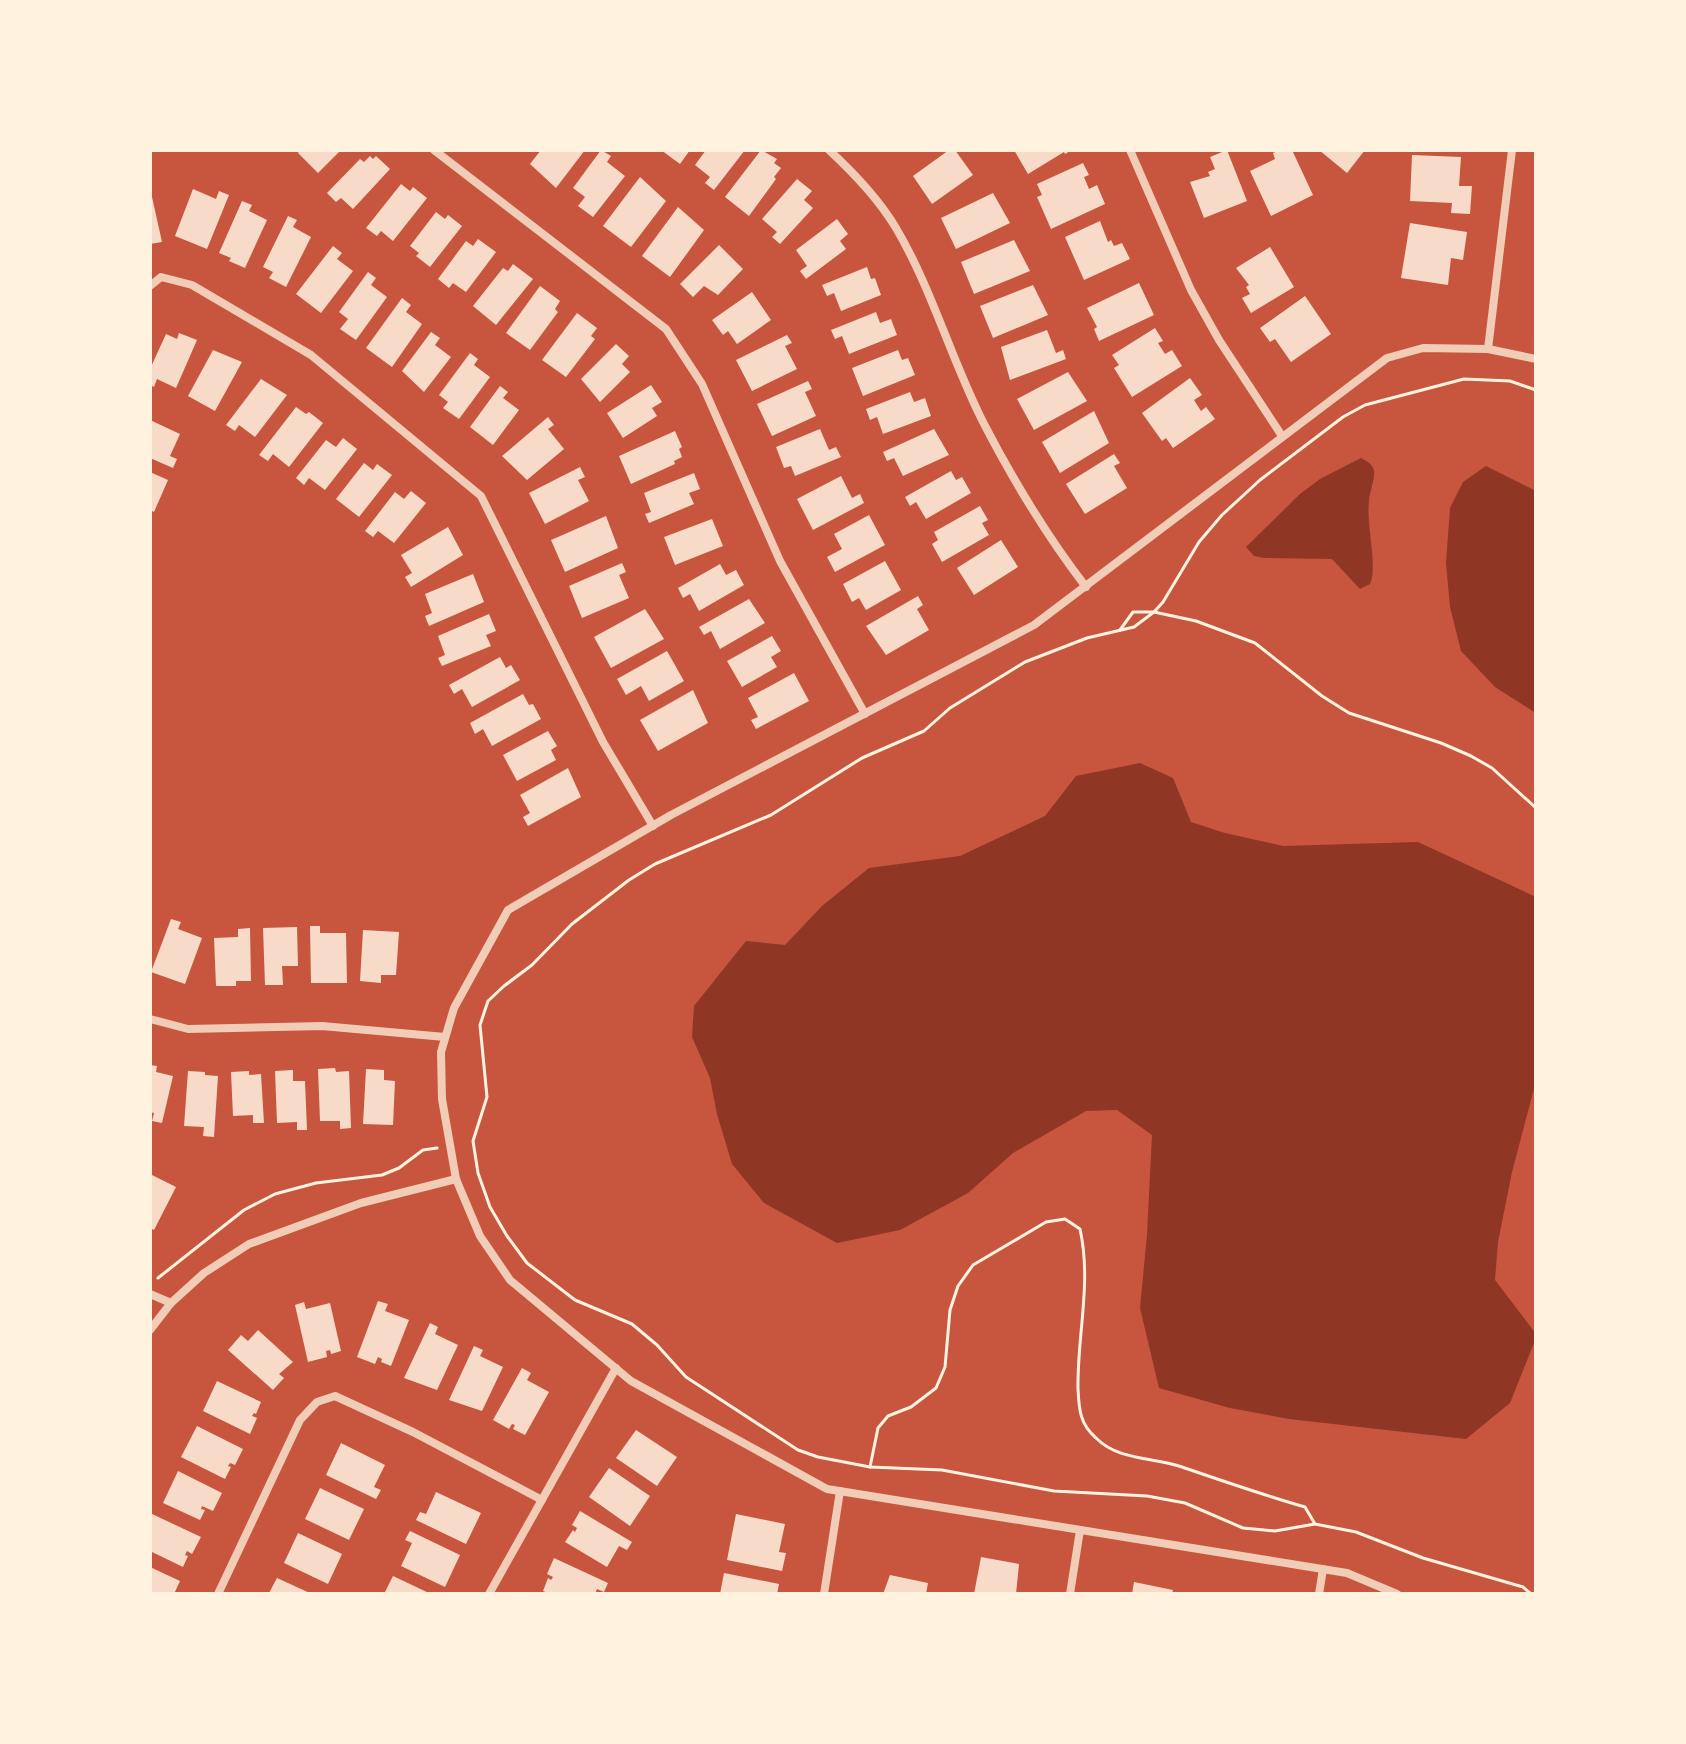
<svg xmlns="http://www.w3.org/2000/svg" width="1686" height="1744" font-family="'Exo 2',sans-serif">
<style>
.water{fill:#8f3625}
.building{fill:#f7dbc8}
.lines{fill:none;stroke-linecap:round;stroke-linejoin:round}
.path{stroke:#fff3e0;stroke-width:3}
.minor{stroke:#f1ccb7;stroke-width:8}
</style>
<rect width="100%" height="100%" fill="#c8553d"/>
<g class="water">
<path d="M1361 458C1366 461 1373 464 1374 471 1375 480 1369 493 1369 502 1366 525 1378 567 1370 584L1360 589 1332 559 1264 558 1254 556 1246 547 1300 494 1320 479Z"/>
<polygon points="1486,466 1536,491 1536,713 1495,687 1461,651 1450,607 1446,563 1450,508 1463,482"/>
<polygon points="1140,763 1173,778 1191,822 1225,833 1283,846 1418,842 1536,897 1536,1081 1512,1172 1498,1242 1495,1280 1536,1334 1536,1338 1510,1403 1466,1439 1289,1419 1230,1408 1159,1388 1140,1308 1147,1235 1152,1135 1117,1110 1086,1111 1013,1153 968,1193 900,1230 837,1243 764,1203 732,1164 717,1114 710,1078 692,1037 694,1006 746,941 785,945 822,906 869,868 960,856 1045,816 1076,776"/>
</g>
<g class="building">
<polygon points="300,150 341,150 318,173 298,153"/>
<polygon points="541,150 585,150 556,188 530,164"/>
<polygon points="601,150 611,156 607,162 625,176 593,217 578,206 585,197 573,188"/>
<polygon points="661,150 690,150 680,164"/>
<polygon points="706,150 745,150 714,190 705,183 710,177 695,165"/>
<polygon points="761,150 777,159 774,163 781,168 774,177 776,179 749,216 725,197"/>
<polygon points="949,150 955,150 973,175 932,204 913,176"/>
<polygon points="1014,150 1072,150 1065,154 1064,152 1028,174"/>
<polygon points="1227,150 1247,201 1204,218 1190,182 1210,176 1208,172 1215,169 1210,157"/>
<polygon points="1279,150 1292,150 1313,195 1271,216 1250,171 1275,159 1273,153"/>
<polygon points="1319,150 1365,150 1347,173"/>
<polygon points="1412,155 1461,157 1459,186 1472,186 1470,214 1451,213 1452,203 1410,201"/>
<polygon points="370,156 373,159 376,156 390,169 353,209 341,198 336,202 327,193 360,159 364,162"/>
<polygon points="1083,163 1089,175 1084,177 1089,189 1097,185 1105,204 1051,229 1037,197 1042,195 1037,184"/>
<polygon points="640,177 666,201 631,247 603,226"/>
<polygon points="797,179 812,191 804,200 813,208 780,244 772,237 777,232 762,219"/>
<polygon points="401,184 410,191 413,187 427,198 393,241 381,231 377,236 366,228"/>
<polygon points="150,188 162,242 150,244"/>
<polygon points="193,189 216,199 219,191 229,195 207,249 175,236"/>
<polygon points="993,193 1010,223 956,249 941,218"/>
<polygon points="242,201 252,205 249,211 267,220 245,268 229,261 231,258 219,253"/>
<polygon points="678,207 704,230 670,277 642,256"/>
<polygon points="436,212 445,219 448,215 462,226 430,267 416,256 419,253 410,246"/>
<polygon points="288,216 297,220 293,227 311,237 286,287 269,278 273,272 263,267"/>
<polygon points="837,219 848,234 840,241 846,249 806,279 800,271 807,266 796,250"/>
<polygon points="1100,221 1108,242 1111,240 1114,246 1122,243 1130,259 1084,280 1065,237"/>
<polygon points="1410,223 1467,232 1463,260 1451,258 1448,285 1401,278"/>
<polygon points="478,239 496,252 466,292 453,283 449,288 438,279 466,241 473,246"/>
<polygon points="1014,240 1030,271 974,294 961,262"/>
<polygon points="719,245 743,269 718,295 704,286 693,297 680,284"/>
<polygon points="333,246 342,253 337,259 353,271 321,313 296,294"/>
<polygon points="1270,247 1294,287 1251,313 1242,298 1250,294 1246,287 1249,285 1236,268"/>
<polygon points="513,264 533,279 496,325 473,306 503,268 508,271"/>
<polygon points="867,267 871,279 875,278 881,295 841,311 834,293 827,296 822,285"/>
<polygon points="368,272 376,278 371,285 387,297 356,340 340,329 348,319 339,312"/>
<polygon points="1139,283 1154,315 1099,341 1094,329 1097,327 1087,308"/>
<polygon points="1033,285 1048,315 993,338 980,306"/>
<polygon points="540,286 560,301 555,309 558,312 530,350 506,333"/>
<polygon points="752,292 771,320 737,344 728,331 723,335 712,320"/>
<polygon points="1305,296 1331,334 1291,362 1275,339 1270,342 1260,328"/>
<polygon points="402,298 411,305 406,312 422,324 392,367 366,348"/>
<polygon points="876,312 880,323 891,319 897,335 849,354 842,336 835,339 831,330"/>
<polygon points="577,313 597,328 591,336 595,339 566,377 542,360"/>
<polygon points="1155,328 1163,341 1158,343 1165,354 1172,350 1182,366 1132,397 1114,368 1119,365 1112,355"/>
<polygon points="1047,330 1056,353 1063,350 1066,359 1010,380 1001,347"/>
<polygon points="431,332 440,338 435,345 451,357 424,392 402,371"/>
<polygon points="179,333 197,340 176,388 157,379 154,387 150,385 150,369 166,334 177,339"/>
<polygon points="787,335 792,343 785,346 797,369 752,391 736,360"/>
<polygon points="616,344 629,356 622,364 630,372 600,402 581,379"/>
<polygon points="213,350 242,362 215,411 188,396"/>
<polygon points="898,350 902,360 908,358 915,375 863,396 852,368"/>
<polygon points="470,353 478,359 474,365 490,377 459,419 443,408 448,402 439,395"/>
<polygon points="1068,372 1087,401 1034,430 1017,399"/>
<polygon points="1190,378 1202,395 1194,400 1201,411 1206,407 1215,419 1173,448 1166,438 1162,441 1142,413"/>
<polygon points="261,379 287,395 255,437 239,425 235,431 226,425"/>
<polygon points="808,381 812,389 805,392 816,416 772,436 757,404"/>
<polygon points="651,385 662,402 652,408 657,416 623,438 607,413"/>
<polygon points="500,386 508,392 503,398 519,410 493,445 470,427"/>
<polygon points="910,392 914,402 925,398 931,416 883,434 877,417 870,420 866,409"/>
<polygon points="296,407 306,414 309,412 323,423 289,467 273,454 268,461 259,455"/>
<polygon points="1094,411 1109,443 1060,473 1042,442"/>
<polygon points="548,417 554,425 548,429 564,449 527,480 502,456"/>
<polygon points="150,420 180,434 170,456 177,459 173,468 150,458"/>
<polygon points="820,429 829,450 836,447 841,457 795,476 791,466 784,468 776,447"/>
<polygon points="934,429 949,455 903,476 894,458 887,461 883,452"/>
<polygon points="675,431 682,447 679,449 682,457 674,461 675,464 631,484 619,456"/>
<polygon points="343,438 357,449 325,490 309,478 304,485 296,478 326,440 336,447"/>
<polygon points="1114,454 1120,463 1114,466 1127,488 1085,514 1066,484"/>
<polygon points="364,463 373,470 377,464 392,475 359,517 336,499"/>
<polygon points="580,467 585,477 578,480 589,501 545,524 529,493"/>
<polygon points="951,471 956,480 962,477 971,493 926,519 916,502 910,506 905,497"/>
<polygon points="150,472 168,480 154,512 150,510"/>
<polygon points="694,473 700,489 689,493 694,504 649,523 645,514 651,512 644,493"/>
<polygon points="841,476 852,498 860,494 864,503 813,530 797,499"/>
<polygon points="411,491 426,503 394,543 378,531 373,537 365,531 395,492 404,499"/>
<polygon points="980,506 988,520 982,523 989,535 942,562 932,544 938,540 934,532"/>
<polygon points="869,515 885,545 835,572 827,557 842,549 834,534"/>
<polygon points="606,516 618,548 565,572 551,540"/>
<polygon points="712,519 723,546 675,565 664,537"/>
<polygon points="448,527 463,555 411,587 405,577 412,573 401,555"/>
<polygon points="1001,540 1018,567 974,595 957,568"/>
<polygon points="885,561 901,590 866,610 859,598 852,602 843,584"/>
<polygon points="622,563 626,572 619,575 629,598 582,618 569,586"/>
<polygon points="720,564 726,575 736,570 744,585 699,611 690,594 683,598 678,588"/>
<polygon points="473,574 484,602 429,626 425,616 432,613 425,594"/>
<polygon points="918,596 923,605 917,609 929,630 886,655 866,626"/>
<polygon points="749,599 765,623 720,649 711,631 704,635 699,627"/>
<polygon points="645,609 664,639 611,668 594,637"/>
<polygon points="489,614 496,631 486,635 491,646 442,666 438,658 445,655 438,636"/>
<polygon points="772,636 781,651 771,657 777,667 742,687 727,661"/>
<polygon points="667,651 684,681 649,701 641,686 626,695 617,679"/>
<polygon points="500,657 506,668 511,665 520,680 472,707 462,689 454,694 449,685"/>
<polygon points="794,673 809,701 756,729 751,720 758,717 748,698"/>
<polygon points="693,690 708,723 658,751 640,720"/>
<polygon points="523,694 529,705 533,704 541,719 492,746 483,729 475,734 470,723"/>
<polygon points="548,731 557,746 551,750 556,760 517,781 503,755"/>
<polygon points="568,768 581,797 528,826 523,817 530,813 520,795"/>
<polygon points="171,919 181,922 178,929 202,938 185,984 151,972"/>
<polygon points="310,926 320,926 320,933 346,933 347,983 311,983"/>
<polygon points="297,927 298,966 282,966 283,985 265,985 263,928"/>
<polygon points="250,928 251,981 236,981 236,986 216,986 214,938 238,937 238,929"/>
<polygon points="363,930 399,932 396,975 381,975 381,983 360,981"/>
<polygon points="150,1065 157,1066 156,1072 173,1076 162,1123 152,1121 154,1113 150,1112"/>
<polygon points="335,1068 336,1072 349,1071 351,1128 340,1129 340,1121 320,1121 318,1069"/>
<polygon points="366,1069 384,1070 384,1080 395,1081 393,1125 363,1124"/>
<polygon points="293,1070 293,1081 305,1081 307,1130 297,1130 297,1122 277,1123 275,1071"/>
<polygon points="188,1071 205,1072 205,1075 218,1076 214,1137 203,1136 204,1127 184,1126"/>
<polygon points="249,1071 249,1075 261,1074 264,1123 253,1123 253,1115 233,1116 231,1072"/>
<polygon points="150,1174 176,1187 154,1230 150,1228"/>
<polygon points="378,1301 388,1304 385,1311 409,1320 391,1366 381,1362 382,1359 378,1357 375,1364 357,1357"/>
<polygon points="304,1302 306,1309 330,1303 341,1351 331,1354 330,1350 326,1351 327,1357 308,1362 295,1305"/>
<polygon points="430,1323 438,1327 435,1334 458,1345 437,1390 404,1378"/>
<polygon points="258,1330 293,1362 279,1374 284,1378 273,1390 228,1350 241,1335 248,1341"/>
<polygon points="474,1346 483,1350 480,1356 503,1367 482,1411 449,1400"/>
<polygon points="522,1368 531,1373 527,1380 549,1392 525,1435 513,1429 515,1425 512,1424 509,1429 493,1420"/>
<polygon points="217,1381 261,1402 256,1414 254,1413 252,1416 257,1418 250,1434 203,1411"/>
<polygon points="197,1426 243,1449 235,1465 230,1463 228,1466 231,1467 225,1479 181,1457"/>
<polygon points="636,1430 677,1457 657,1486 616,1458"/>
<polygon points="341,1443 385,1465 374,1487 381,1490 376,1499 326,1475"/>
<polygon points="609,1468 650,1496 630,1526 589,1497"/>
<polygon points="178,1471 222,1493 213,1511 202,1506 201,1509 205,1510 200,1520 163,1503"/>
<polygon points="320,1488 364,1509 349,1540 305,1519"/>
<polygon points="436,1492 481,1513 466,1544 416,1520 420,1512 426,1514"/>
<polygon points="580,1511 632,1542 627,1550 619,1546 607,1567 565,1542 573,1530 575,1532 577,1528 572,1525"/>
<polygon points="150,1513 201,1537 192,1554 187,1551 185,1555 188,1556 183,1567 150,1551"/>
<polygon points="736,1514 785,1524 779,1552 786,1553 782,1571 727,1560"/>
<polygon points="410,1531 460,1555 445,1587 401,1566 412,1543 405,1540"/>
<polygon points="298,1533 342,1554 328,1584 284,1563"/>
<polygon points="981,1557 1019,1564 1016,1594 974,1594"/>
<polygon points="554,1558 608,1583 604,1592 597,1589 595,1594 550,1594 543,1591 548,1578 551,1580 553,1577 547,1574"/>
<polygon points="150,1567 180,1581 174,1594 150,1594"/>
<polygon points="724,1573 779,1584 777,1594 720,1594"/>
<polygon points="890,1575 928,1583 926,1594 883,1594"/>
<polygon points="393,1576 431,1594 384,1594"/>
<polygon points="277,1578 312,1594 269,1593"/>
<polygon points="1134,1582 1173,1590 1172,1594 1132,1594"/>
</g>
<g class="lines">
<g class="path">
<polyline points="1120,630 1133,612 1154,612 1163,602 1199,542 1222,515 1260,480 1343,417 1365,405 1464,379 1510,381 1536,390"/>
<polyline points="158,1278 244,1210 275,1194 316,1183 382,1175 399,1168 423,1150 437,1148"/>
<polyline points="870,1467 818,1457 798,1450 686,1377 657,1345 632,1324 575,1300 527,1263 507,1236 490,1207 478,1173 473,1141 487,1097 480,1025 488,1001 504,986 532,965 572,924 629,880 655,864 771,815 862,758 924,731 950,708 1025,662 1087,638 1134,627 1154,612 1196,621 1255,643 1322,696 1349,713 1441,743 1471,756 1492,768 1536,808"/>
<path d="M1315 1524 1305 1507C1263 1495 1223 1481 1182 1467 1153 1457 1119 1461 1096 1438 1080 1424 1079 1410 1078 1389 1077 1335 1092 1283 1080 1229L1065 1219 1046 1222 973 1265 958 1286 950 1310 945 1367 936 1388 911 1407 888 1416 878 1428 870 1467 942 1470 1054 1491 1147 1496 1185 1503 1243 1528 1275 1531 1315 1524 1356 1532 1423 1558 1523 1587 1531 1594"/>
</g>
<g class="minor">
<polyline points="434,150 666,329 702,384 780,561 865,714"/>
<path d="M829 150C855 174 878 198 896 228 932 289 951 359 983 422 1013 480 1046 535 1086 587"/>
<polyline points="1130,150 1191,290 1219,340 1282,436"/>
<polyline points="150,286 161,277 192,285 311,355 481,496 603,742 653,826"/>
<polyline points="1488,349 1512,150"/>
<polyline points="150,1019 188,1029 322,1026 445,1037"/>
<polyline points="150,1294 171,1303"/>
<polyline points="150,1330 171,1303 204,1273 249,1244 361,1203 456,1179"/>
<polyline points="218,1594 300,1420 317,1402 335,1396 413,1432 542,1500"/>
<polyline points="489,1594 616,1368"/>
<polyline points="824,1594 840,1491"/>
<polyline points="1070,1594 1080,1530"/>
<polyline points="1319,1594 1323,1569"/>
<polyline points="1397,1594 1347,1573 827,1489 631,1381 510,1280 480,1236 456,1179 442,1099 441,1052 454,1008 508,910 671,815 1034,625 1387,358 1423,348 1488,349 1536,359"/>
</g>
</g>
<rect width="1686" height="1744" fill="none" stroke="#fff3e0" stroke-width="304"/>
</svg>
